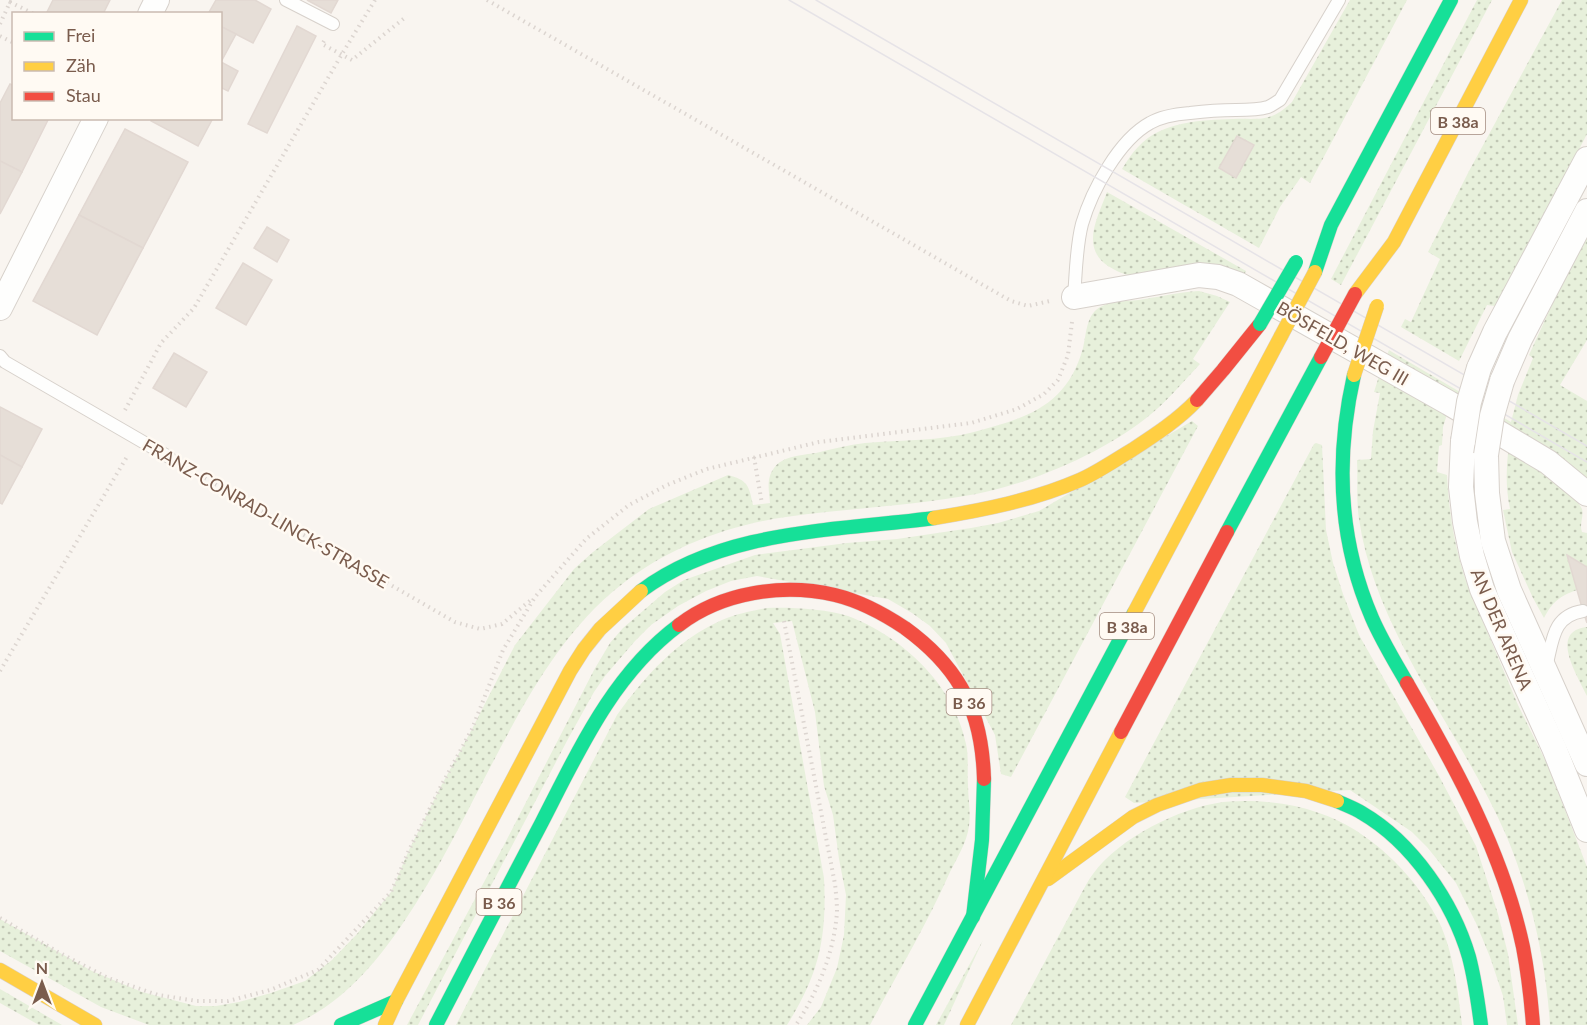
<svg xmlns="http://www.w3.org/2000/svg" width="1587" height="1025" font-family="Lato,sans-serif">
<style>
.grass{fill:url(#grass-dots)}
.building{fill:#e6ded7;stroke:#e2d8d2;stroke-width:1.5}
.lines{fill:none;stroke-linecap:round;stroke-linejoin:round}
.lane-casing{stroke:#d7d1cb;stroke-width:14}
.street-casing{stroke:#d7d1cb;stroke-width:26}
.fast-casing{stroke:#dad1cc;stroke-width:15}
.slow-casing{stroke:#dad1cc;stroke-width:15}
.jam-casing{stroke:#dad1cc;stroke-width:15}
.path{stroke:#dcd5d0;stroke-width:4;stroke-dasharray:1.5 4.5;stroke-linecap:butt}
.lane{stroke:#fefefd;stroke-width:12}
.street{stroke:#fefefd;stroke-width:24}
.fast{stroke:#16e098;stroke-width:14}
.slow{stroke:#ffcf43;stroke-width:14}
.jam{stroke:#f24e42;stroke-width:14}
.tram{stroke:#e6e3e7;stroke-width:1.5}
.street-bridge-casing{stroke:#d7d1cb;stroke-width:26;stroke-linecap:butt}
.fast-bridge-casing{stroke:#dad1cc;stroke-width:15;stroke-linecap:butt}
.slow-bridge-casing{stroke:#dad1cc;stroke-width:15;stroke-linecap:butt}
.jam-bridge-casing{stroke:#dad1cc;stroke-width:15;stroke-linecap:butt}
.street-bridge{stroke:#fefefd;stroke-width:24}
.fast-bridge{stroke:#16e098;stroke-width:14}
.slow-bridge{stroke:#ffcf43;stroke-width:14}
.jam-bridge{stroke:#f24e42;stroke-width:14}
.labels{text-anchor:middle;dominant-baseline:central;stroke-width:5;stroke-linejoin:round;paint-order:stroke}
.shield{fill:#fffaf3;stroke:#a28b7f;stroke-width:1.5}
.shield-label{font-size:16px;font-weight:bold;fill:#7a5c4d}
.street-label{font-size:18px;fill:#7a5c4d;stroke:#fffaf3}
</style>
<defs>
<pattern id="grass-dots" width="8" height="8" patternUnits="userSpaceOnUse" patternTransform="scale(1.5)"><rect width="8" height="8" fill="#e7f0db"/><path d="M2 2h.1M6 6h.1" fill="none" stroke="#c0c6b4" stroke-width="1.8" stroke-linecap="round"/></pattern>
</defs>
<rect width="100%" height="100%" fill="#f9f5f0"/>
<g class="grass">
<path d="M1350 0H1407L1310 183 1301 177 1280 207 1259 248 1122 169C1127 161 1132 153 1138 147 1162 121 1201 120 1233 119 1261 118 1270 123 1292 102Z"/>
<polygon points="1477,0 1492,0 1341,285 1331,279"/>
<polygon points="1562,0 1587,0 1587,134 1531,242 1495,306 1487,305 1459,361 1401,327 1405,319 1411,322 1440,259 1428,252 1469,171"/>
<path d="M1107 192 1246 271 1244 275 1134 276C1122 274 1118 272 1108 266 1080 247 1098 217 1107 192Z"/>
<polygon points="1587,235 1587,340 1560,385 1587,401 1587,479 1387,355 1389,350 1392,352 1511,422 1518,395 1533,358 1529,355 1556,296"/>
<path d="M1199 291 1217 296 1230 302 1193 359 1200 364C1182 383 1165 404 1145 419 1100 454 1032 483 976 494 913 506 849 508 786 517 728 525 667 548 621 585 557 635 518 714 481 785 461 824 441 863 418 900 386 951 349 1001 293 1025H149L101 1007 0 951V919L92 971 142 992 196 1006H216L239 1002 271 993 305 981 332 960 357 934 391 892 409 850 440 788 472 729 515 645 574 569 593 552 649 509 728 475C748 480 749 486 753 505L770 503C769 490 766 479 774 468 782 456 803 455 816 453 832 449 849 445 865 443 901 440 940 441 974 432 1027 418 1067 406 1083 348 1086 336 1086 319 1096 310 1109 299 1129 302 1145 299 1163 296 1180 292 1199 291Z"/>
<path d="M1380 373 1448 411 1443 427 1442 445 1439 446 1437 472 1447 475C1449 512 1454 545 1466 581L1518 705 1548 766 1587 867V1025H1550C1546 961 1531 894 1506 835 1460 729 1376 635 1359 519 1356 500 1358 479 1357 460L1371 459 1373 431 1380 393 1374 392Z"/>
<polygon points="1192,421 1198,426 1011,777 1001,774 995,735 946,643 930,626 912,613 888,599 757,576 731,581 706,591 678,606 651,625 635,641 605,676 594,692 568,739 418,1025 407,1025 504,845 594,670 610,643 623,628 665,592 684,580 755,555 847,543 897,539 971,528 998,523 1039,511"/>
<polygon points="1316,443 1322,445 1326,530 1333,563 1343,594 1359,635 1439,776 1476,846 1498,914 1508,954 1518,1025 1507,1025 1503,996 1490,957 1476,923 1456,883 1427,847 1412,832 1350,790 1134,803 1125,797 1314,444"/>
<path d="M1508 453C1516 457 1526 460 1534 465 1546 471 1577 497 1582 509 1584 517 1579 524 1582 532L1587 533V567L1567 556 1577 590C1560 596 1553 601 1544 618L1533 598 1512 552 1503 510 1510 509C1506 490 1506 472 1508 453Z"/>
<path d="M767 608C789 607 827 609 848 616 903 637 954 685 966 744 969 757 967 772 968 785 968 798 971 813 969 826 967 842 957 858 950 872 927 924 897 974 870 1025H807L821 1007 837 968 844 935 846 895 839 859 833 815 824 786 815 712 792 621 773 623 780 634 824 878C827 938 819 974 787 1025H456L617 715C645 676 677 640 722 620 736 614 752 611 767 608Z"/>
<path d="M1587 627V696C1578 676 1548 631 1587 627Z"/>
<path d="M1251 801C1274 802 1297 805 1319 813 1368 829 1413 873 1437 918 1453 948 1458 991 1462 1025H1011L1081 894C1085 887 1088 880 1093 874 1119 838 1179 808 1223 802 1232 801 1242 801 1251 801Z"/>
<polygon points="983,940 944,1025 936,1025"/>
<polygon points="0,989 62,1025 39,1025 0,1003"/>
</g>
<g class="building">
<polygon points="53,0 110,0 103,14 46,14"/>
<polygon points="216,0 255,0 271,9 253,43 220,26 220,14 208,14"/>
<polygon points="307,0 338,0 331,13"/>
<polygon points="220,26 236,34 221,62 238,71 228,91 220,87"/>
<polygon points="297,26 316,36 267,133 248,124"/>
<polygon points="10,84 14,86 14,118 49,118 22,172 0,161 0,103"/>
<polygon points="152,118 213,118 198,146 151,121"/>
<polygon points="125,129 188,162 143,248 79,215"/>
<polygon points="1237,136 1254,145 1236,178 1219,168"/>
<polygon points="0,161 22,172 0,214"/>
<polygon points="79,215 143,248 97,335 33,301"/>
<polygon points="267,227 289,240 277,262 254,248"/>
<polygon points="243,263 272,280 246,325 216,308"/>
<polygon points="174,353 207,372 186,407 153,388"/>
<polygon points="0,407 42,429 22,467 0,455"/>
<polygon points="0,455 22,467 2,504 0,503"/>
<polygon points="1567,555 1587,567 1587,623 1583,611"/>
</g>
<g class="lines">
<g class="lane-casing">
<g id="lane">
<polyline points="286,0 333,24"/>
<path d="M1074 297C1076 273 1076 247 1082 224 1092 190 1119 140 1150 123 1162 116 1178 114 1190 113 1206 111 1221 110 1236 110 1247 110 1258 110 1268 107 1273 105 1276 102 1280 100L1339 0"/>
<polyline points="0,356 5,362 169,457"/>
<path d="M1546 667C1553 641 1552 616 1583 611"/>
</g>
</g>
<g class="street-casing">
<g id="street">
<polyline points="150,14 157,0"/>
<polyline points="1074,297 1199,275 1218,277 1238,284 1449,403 1548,462 1587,494"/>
<polyline points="0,308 96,118"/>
<polyline points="1479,368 1495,332 1587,159"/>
<polyline points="1502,381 1520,339 1587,211"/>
<polyline points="1463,441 1461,487 1465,522 1472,556 1482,589 1554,748 1587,830"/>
<polyline points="1486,455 1487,493 1493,541 1509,590 1587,764"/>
</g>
</g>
<g class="fast-casing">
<g id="fast">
<polyline points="1315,272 1331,225 1451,0"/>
<path d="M1354 375C1335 459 1338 539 1372 618 1382 641 1395 662 1407 683"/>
<polyline points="1227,532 1321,357"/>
<path d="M641 591C724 529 836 531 934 518"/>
<path d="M1337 801C1345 805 1354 808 1362 813 1412 842 1453 902 1469 957 1475 980 1478 1002 1481 1025"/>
<polyline points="973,917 982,840 984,779"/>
<polyline points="341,1025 396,1001"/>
<path d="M436 1025C471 957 506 890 542 822 579 750 613 674 679 625"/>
<polyline points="915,1025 1134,613"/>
</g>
</g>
<g class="slow-casing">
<g id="slow">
<polyline points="1355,294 1394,242 1521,0"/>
<path d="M934 518C984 510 1034 500 1080 480 1098 472 1115 460 1132 450 1155 435 1178 420 1197 400"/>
<polyline points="1134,613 1281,336"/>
<polyline points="1048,879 1133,817 1157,805 1200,790 1231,785 1262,785 1306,791 1337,801"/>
<polyline points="0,970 95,1025"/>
<polyline points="385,1025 396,1001 570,671 584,649 600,629 641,591"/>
<polyline points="967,1025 1121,732"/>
</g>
</g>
<g class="jam-casing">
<g id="jam">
<polyline points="1197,400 1223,370 1260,324"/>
<path d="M679 625C722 592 783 583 835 595 860 601 884 614 905 628 927 644 947 663 961 687 978 715 983 747 984 779"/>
<path d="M1407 683C1455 766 1503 853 1523 947 1528 973 1531 999 1533 1025"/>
<polyline points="1121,732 1227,532"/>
</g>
</g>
<g class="path">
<polyline points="487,0 1011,301 1028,306 1050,301"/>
<polyline points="10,2 34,14"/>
<polyline points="0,24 10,2 5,0"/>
<polyline points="0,36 14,43"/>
<polyline points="324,41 322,44 352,60 407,16"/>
<polyline points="125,410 161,343 194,308 342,54 375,0"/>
<polyline points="754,457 762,504"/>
<polyline points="184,466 455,622 480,629 502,624 532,599"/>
<path d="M784 621 835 884C836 893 837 903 837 912 834 953 818 991 796 1025"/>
<polyline points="0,671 128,455"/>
<polyline points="0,918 58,952 108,978 158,995 197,1001 228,1001 270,990 318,970 391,892 409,850 440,788 472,729 503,650 535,597 586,539 629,505 667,485 707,469 819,442 971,423 1017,409 1044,394 1058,380 1068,355 1072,322"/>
</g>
<use href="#lane" class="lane"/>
<use href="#street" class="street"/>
<use href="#fast" class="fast"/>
<use href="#slow" class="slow"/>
<use href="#jam" class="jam"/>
<g class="tram">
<polyline points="789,0 1587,462"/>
<polyline points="816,0 1587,446"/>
</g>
<g class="street-bridge-casing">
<g id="street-bridge">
<polyline points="1463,441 1469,402 1479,368"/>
<polyline points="1486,455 1492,416 1502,381"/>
</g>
</g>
<g class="fast-bridge-casing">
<polyline id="fast-bridge" points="1260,324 1296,262"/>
</g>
<g class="slow-bridge-casing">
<g id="slow-bridge">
<polyline points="1281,336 1315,272"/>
<polyline points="1354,375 1377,306"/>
</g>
</g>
<g class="jam-bridge-casing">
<polyline id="jam-bridge" points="1321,357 1355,294"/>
</g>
<use href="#street-bridge" class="street-bridge"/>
<use href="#fast-bridge" class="fast-bridge"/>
<use href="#slow-bridge" class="slow-bridge"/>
<use href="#jam-bridge" class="jam-bridge"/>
</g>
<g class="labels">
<g class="shield">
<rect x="1431" y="108" width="54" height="26" rx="4.5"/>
<rect x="1100" y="613" width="54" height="26" rx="4.5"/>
<rect x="946.5" y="689" width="45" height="26" rx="4.5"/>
<rect x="476.5" y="889" width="45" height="26" rx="4.5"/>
</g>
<g class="shield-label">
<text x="1458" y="121">B 38a</text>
<text x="1127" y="626">B 38a</text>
<text x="969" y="702">B 36</text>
<text x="499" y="902">B 36</text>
</g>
<g class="street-label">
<text transform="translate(1343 343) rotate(30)">BÖSFELD, WEG III</text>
<text transform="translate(266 513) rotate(30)">FRANZ-CONRAD-LINCK-STRASSE</text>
<text transform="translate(1502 629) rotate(67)">AN DER ARENA</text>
</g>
</g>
<rect x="12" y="12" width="210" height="108" fill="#fffaf3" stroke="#cabbb1" stroke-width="1.5"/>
<rect x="24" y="32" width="30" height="9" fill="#16e098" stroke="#cabbb1" stroke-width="1.5"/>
<text x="66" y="42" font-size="18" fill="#7a5c4d">Frei</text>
<rect x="24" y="62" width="30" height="9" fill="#ffcf43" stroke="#cabbb1" stroke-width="1.5"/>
<text x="66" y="72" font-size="18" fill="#7a5c4d">Zäh</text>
<rect x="24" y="92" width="30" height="9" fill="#f24e42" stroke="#cabbb1" stroke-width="1.5"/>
<text x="66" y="102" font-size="18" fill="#7a5c4d">Stau</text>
<g transform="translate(42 983)" stroke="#fffaf3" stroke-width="4.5" paint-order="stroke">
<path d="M0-4.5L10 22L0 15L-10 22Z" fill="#7a5c4d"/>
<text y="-9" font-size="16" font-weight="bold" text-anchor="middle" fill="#7a5c4d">N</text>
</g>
</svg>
